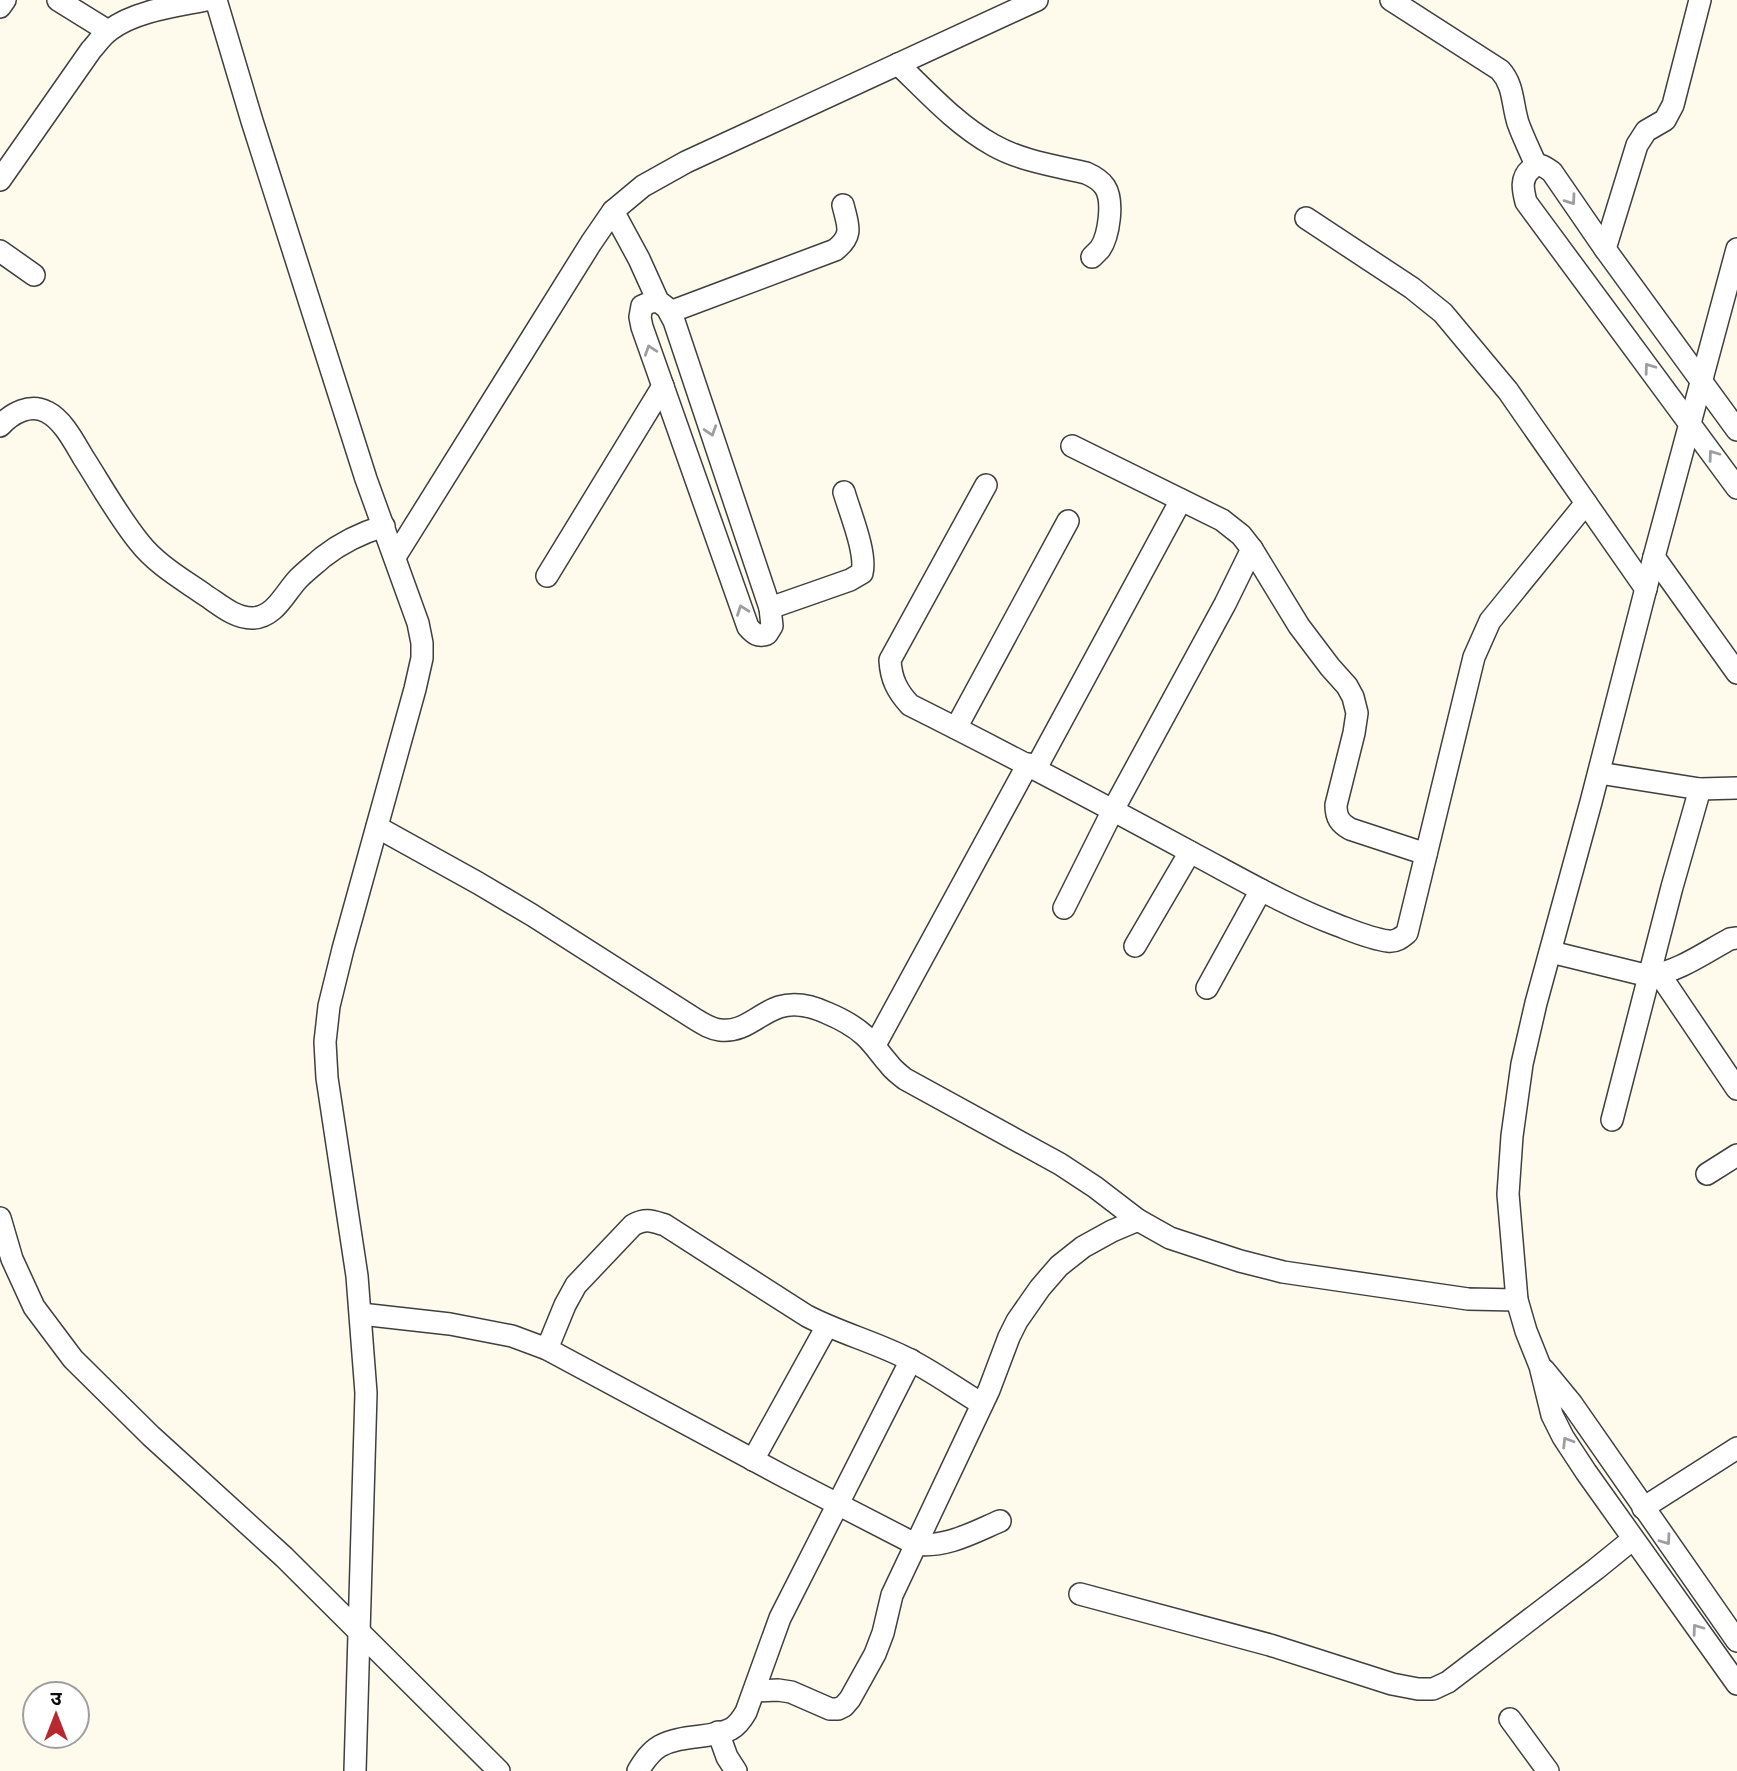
<svg xmlns="http://www.w3.org/2000/svg" width="1737" height="1771" font-family="Merriweather,'Noto Sans Devanagari',serif">
<style>
.lines{fill:none;stroke-linecap:round;stroke-linejoin:round}
.minor-casing{stroke:#3f3f3f;stroke-width:24}
.minor{stroke:#fff;stroke-width:21}
.oneway{stroke:#9e9e9e}
</style>
<rect width="100%" height="100%" fill="#fffbec"/>
<g class="lines">
<g class="minor-casing">
<g id="minor">
<polyline points="58,0 108,31"/>
<polyline points="216,0 252,121 366,479 418,623 422,643 422,658 415,689 343,949 329,1006 325,1042 327,1078 357,1276 366,1393 355,1771"/>
<path d="M1391 0 1500 70C1514 85 1512 104 1518 123 1523 137 1530 151 1536 165"/>
<polyline points="0,7 5,0"/>
<path d="M898 64C928 93 957 125 993 145 1021 161 1056 166 1086 173 1093 176 1101 181 1105 187 1114 201 1109 236 1100 249 1097 252 1094 255 1092 257"/>
<path d="M0 180 91 50C97 44 102 35 110 30 135 11 176 6 206 0"/>
<path d="M613 211 639 259 658 301 667 308 674 321 770 608 772 626 767 634C758 637 754 634 748 627L642 327 640 317 642 306 651 302 658 301"/>
<polyline points="1306,218 1412,288 1443,313 1508,391 1646,589"/>
<polyline points="1605,249 1637,145 1646,131 1665,120 1673,105 1700,0"/>
<polyline points="1737,249 1654,557 1591,802 1536,1003 1522,1064 1512,1136 1508,1194 1517,1300 1526,1331 1540,1366 1552,1415 1563,1437 1586,1472 1737,1684"/>
<polyline points="0,251 34,275"/>
<path d="M670 312 835 250C854 235 848 226 843 205"/>
<path d="M0 426C12 413 30 403 47 412 63 420 74 442 83 457 101 485 118 516 139 542 156 564 182 579 205 595 219 604 234 618 252 618 275 618 285 592 299 578 306 571 315 564 323 557 342 542 361 533 384 526"/>
<path d="M1737 430 1605 249 1552 172C1544 166 1539 162 1531 169 1520 178 1523 190 1526 202L1737 488"/>
<path d="M1072 446 1222 520 1241 535 1252 549 1299 626 1330 667 1347 686 1353 697 1357 713 1354 733 1336 805C1336 818 1340 823 1350 829L1426 854"/>
<path d="M986 485 890 660C891 679 897 691 910 705 1006 753 1100 803 1194 854 1241 879 1287 906 1337 925 1353 931 1371 939 1388 941 1396 942 1401 938 1407 933L1474 657 1490 621 1586 503"/>
<polyline points="395,557 591,243 613,211 643,186 686,162 1037,0"/>
<polyline points="1654,557 1737,673"/>
<polyline points="547,576 663,386"/>
<path d="M770 608 850 580 862 573C867 553 850 513 844 492"/>
<polyline points="956,728 1068,521"/>
<polyline points="1036,768 1181,500"/>
<polyline points="1599,773 1700,789 1737,788"/>
<path d="M377 827 478 883 532 915 695 1019C703 1024 711 1029 720 1030 744 1033 758 1014 779 1007 795 1002 812 1006 827 1013 839 1018 854 1026 864 1035 874 1044 880 1054 889 1064 893 1070 899 1074 905 1079L1060 1164 1095 1187 1138 1220 1170 1238 1240 1261 1283 1272 1468 1299 1517 1300"/>
<polyline points="1064,908 1113,810 1225,604 1252,549"/>
<polyline points="1135,946 1190,852"/>
<path d="M1551 952 1649 976C1678 972 1704 953 1730 939L1737 938"/>
<polyline points="1660,975 1737,1089"/>
<polyline points="1207,988 1261,890"/>
<polyline points="875,1045 1028,764"/>
<polyline points="1612,1120 1672,887 1700,789"/>
<polyline points="1707,1174 1737,1155"/>
<polyline points="0,1218 12,1259 34,1307 73,1359 151,1436 284,1557 499,1771"/>
<path d="M361 1314 450 1324 512 1336 547 1349 787 1478 915 1544C946 1548 972 1533 1000 1521"/>
<path d="M547 1349 565 1305 576 1285 633 1225C646 1218 652 1221 665 1225L807 1316C838 1332 871 1341 902 1356 930 1369 955 1388 982 1404"/>
<polyline points="1544,1370 1572,1404 1737,1641"/>
<polyline points="753,1460 827,1326"/>
<polyline points="1643,1508 1737,1448"/>
<polyline points="1080,1594 1270,1645 1392,1684 1418,1689 1433,1689 1448,1682 1596,1569 1633,1539"/>
<polyline points="754,1691 778,1690 791,1692 830,1709 838,1709 844,1706 850,1699 875,1654 883,1633 892,1595 989,1390 1009,1337 1017,1321 1040,1288 1059,1266 1083,1247 1112,1231 1138,1220"/>
<polyline points="1510,1719 1548,1771"/>
<polyline points="718,1732 727,1757 736,1771"/>
<path d="M638 1771C644 1761 650 1752 660 1746 682 1734 711 1739 731 1729 738 1725 742 1719 746 1712L780 1618 911 1360"/>
</g>
</g>
<use href="#minor" class="minor"/>
</g>
<defs><path id="oneway-chevron" d="M-2-3.5L2.5 0L-2 3.5" fill="none" stroke-width="1.6" stroke-linecap="round" stroke-linejoin="round" transform="scale(1.75)"/></defs>
<g class="oneway">
<use href="#oneway-chevron" transform="translate(1571 200) rotate(55)"/>
<use href="#oneway-chevron" transform="translate(650 350) rotate(-109)"/>
<use href="#oneway-chevron" transform="translate(1649 368) rotate(-126)"/>
<use href="#oneway-chevron" transform="translate(711 431) rotate(72)"/>
<use href="#oneway-chevron" transform="translate(1713 455) rotate(-126)"/>
<use href="#oneway-chevron" transform="translate(742 610) rotate(-110)"/>
<use href="#oneway-chevron" transform="translate(1567 1442) rotate(-122)"/>
<use href="#oneway-chevron" transform="translate(1666 1540) rotate(54)"/>
<use href="#oneway-chevron" transform="translate(1697 1629) rotate(-126)"/>
</g>
<g transform="translate(56 1715)"><circle r="33" fill="#ffffff" stroke="#9e9e9e" stroke-width="2"/>
<path d="M0-5L12 26L0 18L-12 26Z" fill="#b82831"/>
<text y="-10" font-size="19" font-weight="bold" text-anchor="middle" fill="#0c0c0c">उ</text>
</g>
</svg>
